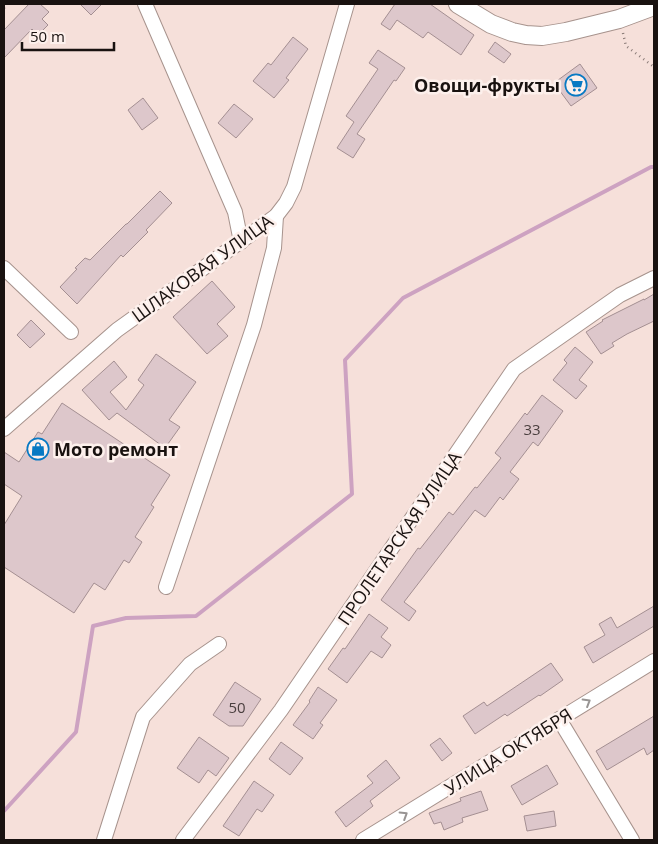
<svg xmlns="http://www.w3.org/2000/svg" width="658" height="844" font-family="'Open Sans',sans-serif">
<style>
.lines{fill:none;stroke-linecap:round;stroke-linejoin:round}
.stream{stroke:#cda2c1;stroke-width:4}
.building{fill:#ddc7cb;stroke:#a48f92}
.minor-casing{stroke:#a7938d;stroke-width:16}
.major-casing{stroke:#a7938d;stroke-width:20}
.path{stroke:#887975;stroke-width:2.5;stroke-dasharray:1 4;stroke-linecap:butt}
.minor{stroke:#fff;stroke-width:14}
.major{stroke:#fff;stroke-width:18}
.oneway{stroke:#989493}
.labels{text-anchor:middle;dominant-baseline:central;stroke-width:5;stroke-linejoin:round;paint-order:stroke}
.number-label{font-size:15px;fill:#4a3f3f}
.poi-label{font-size:18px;font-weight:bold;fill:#191210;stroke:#fdf0ec;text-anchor:end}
.street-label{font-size:18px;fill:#191210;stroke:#fdf0ec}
</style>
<rect width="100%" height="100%" fill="#f6e0da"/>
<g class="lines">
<polyline class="stream" points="4,811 76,732 93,626 126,618 196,616 352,494 345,360 403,298 651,167 654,167"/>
</g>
<g class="building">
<polygon points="29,4 40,4 49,12 42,19 48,25 38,35 32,29 4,58 4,30"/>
<polygon points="80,4 102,4 91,15"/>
<polygon points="395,4 430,4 474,35 461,55 428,32 423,38 397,20 390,30 381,24"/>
<polygon points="293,37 308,49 286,78 289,80 274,98 253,81 268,63 271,65"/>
<polygon points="495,42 511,54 504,63 488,52"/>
<polygon points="378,50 405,68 396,81 394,80 357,134 365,139 353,158 337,148 354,122 346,116 378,69 369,63"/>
<polygon points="580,64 597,88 571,106 554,83"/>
<polygon points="143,98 158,118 142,130 128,110"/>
<polygon points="234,104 253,119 236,138 218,123"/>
<polygon points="160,191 172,203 146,230 148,232 123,257 121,255 77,304 60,287 77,269 75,268 85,258 90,260 126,224 127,224"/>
<polygon points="212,281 235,307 217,324 228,336 207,354 173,317"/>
<polygon points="654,294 654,321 627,334 612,343 614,346 601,354 586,332 603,321 602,320 644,299 644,300"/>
<polygon points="31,320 45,334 30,348 17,335"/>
<polygon points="575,347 593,362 579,380 587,386 576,399 553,380 567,363 564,360"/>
<polygon points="156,354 196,382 169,420 180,427 165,448 117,413 109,420 82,390 114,361 127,377 110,392 126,410 144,385 138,380"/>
<polygon points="542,395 563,411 538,446 533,442 510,472 519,479 503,500 500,497 485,517 475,510 404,602 416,611 409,621 381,600 418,548 420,549 449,512 453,515 475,487 477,488 501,458 495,453 525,413 527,415"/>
<polygon points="62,403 170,475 151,505 154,507 135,537 142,542 129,563 124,560 105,590 94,583 74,613 4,567 4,525 22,496 4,484 4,452 19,462 38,432 42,434"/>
<polygon points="654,606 654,626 593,663 584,647 605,635 599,624 611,617 617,628"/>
<polygon points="369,614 388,628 381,637 391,645 382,658 371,651 347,683 328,669 343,648 345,649"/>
<polygon points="551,663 563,680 540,696 539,695 507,716 505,714 475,734 463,716 484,702 487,706"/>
<polygon points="235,682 261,699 243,726 229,726 213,715"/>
<polygon points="318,687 337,700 320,723 323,725 313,739 293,725 310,702 309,701"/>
<polygon points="654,716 654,750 647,755 644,748 607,770 596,751"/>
<polygon points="199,737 229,758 216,776 208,770 199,783 177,768"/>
<polygon points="440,738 452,753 442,761 430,745"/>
<polygon points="281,742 303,758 290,775 269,759"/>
<polygon points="386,760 400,778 370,801 373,806 346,827 335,812 373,783 367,776"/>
<polygon points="547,765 558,784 522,805 511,786"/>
<polygon points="254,781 274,795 262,812 257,809 239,836 223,826"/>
<polygon points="481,791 488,810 462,818 463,822 444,830 441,822 434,824 429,813 461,801 460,798"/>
<polygon points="554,811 556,826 527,831 524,816"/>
</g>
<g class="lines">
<g class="minor-casing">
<g id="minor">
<polyline points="145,4 235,212 241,242"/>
<polyline points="4,268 71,332"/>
<polyline points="4,429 117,330 276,216 286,203 294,187 347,4"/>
<polyline points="166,587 254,325 274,248 276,216"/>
<polyline points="559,719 632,840"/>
<polyline points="104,840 143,717 190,664 219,644"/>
<polyline points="183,840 281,710 514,369 620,295 654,278"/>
<polyline points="363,840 654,661"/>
</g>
</g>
<g class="major-casing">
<polyline id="major" points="458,4 491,24 512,32 526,35 542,36 566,32 619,19 654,6"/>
</g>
<g class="path">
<polyline points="4,8 7,4"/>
<polyline points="623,33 626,46 654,67"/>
</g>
<use href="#minor" class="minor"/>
<use href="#major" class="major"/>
</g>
<defs><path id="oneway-chevron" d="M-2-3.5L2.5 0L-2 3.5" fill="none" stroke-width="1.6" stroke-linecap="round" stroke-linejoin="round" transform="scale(1.25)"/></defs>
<g class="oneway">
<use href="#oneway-chevron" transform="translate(587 702) rotate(-31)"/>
<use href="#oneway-chevron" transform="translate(404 815) rotate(-32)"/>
</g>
<defs>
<g id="supermarket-ring" transform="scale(1.125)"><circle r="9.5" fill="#fdf0ec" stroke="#0779c3" stroke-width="1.5"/><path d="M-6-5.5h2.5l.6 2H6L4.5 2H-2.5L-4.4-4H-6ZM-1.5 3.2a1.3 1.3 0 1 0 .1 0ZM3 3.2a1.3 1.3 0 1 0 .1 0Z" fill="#0779c3"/></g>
<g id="shop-ring" transform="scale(1.125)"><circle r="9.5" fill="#fdf0ec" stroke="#0779c3" stroke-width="1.5"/><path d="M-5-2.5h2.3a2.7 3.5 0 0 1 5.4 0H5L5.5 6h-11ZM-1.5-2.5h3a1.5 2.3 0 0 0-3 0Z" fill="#0779c3"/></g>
</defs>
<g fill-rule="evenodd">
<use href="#supermarket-ring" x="576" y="85"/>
<use href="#shop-ring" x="38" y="449"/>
</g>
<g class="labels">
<g class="number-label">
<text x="532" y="429">33</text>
<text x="237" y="707">50</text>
</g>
<g class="poi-label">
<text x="560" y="85">Овощи-фрукты</text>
<text x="54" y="449" text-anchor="start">Мото ремонт</text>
</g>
<g class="street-label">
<text transform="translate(202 268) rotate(-36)">ШЛАКОВАЯ УЛИЦА</text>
<text transform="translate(399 538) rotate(-56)">ПРОЛЕТАРСКАЯ УЛИЦА</text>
<text transform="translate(508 751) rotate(-32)">УЛИЦА ОКТЯБРЯ</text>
</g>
</g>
<rect width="658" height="844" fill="none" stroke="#191210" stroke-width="10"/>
<path d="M22 42v8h92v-8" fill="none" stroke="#191210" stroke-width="2.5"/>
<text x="30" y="42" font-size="15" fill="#191210" stroke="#fdf0ec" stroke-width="4" paint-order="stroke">50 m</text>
</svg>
